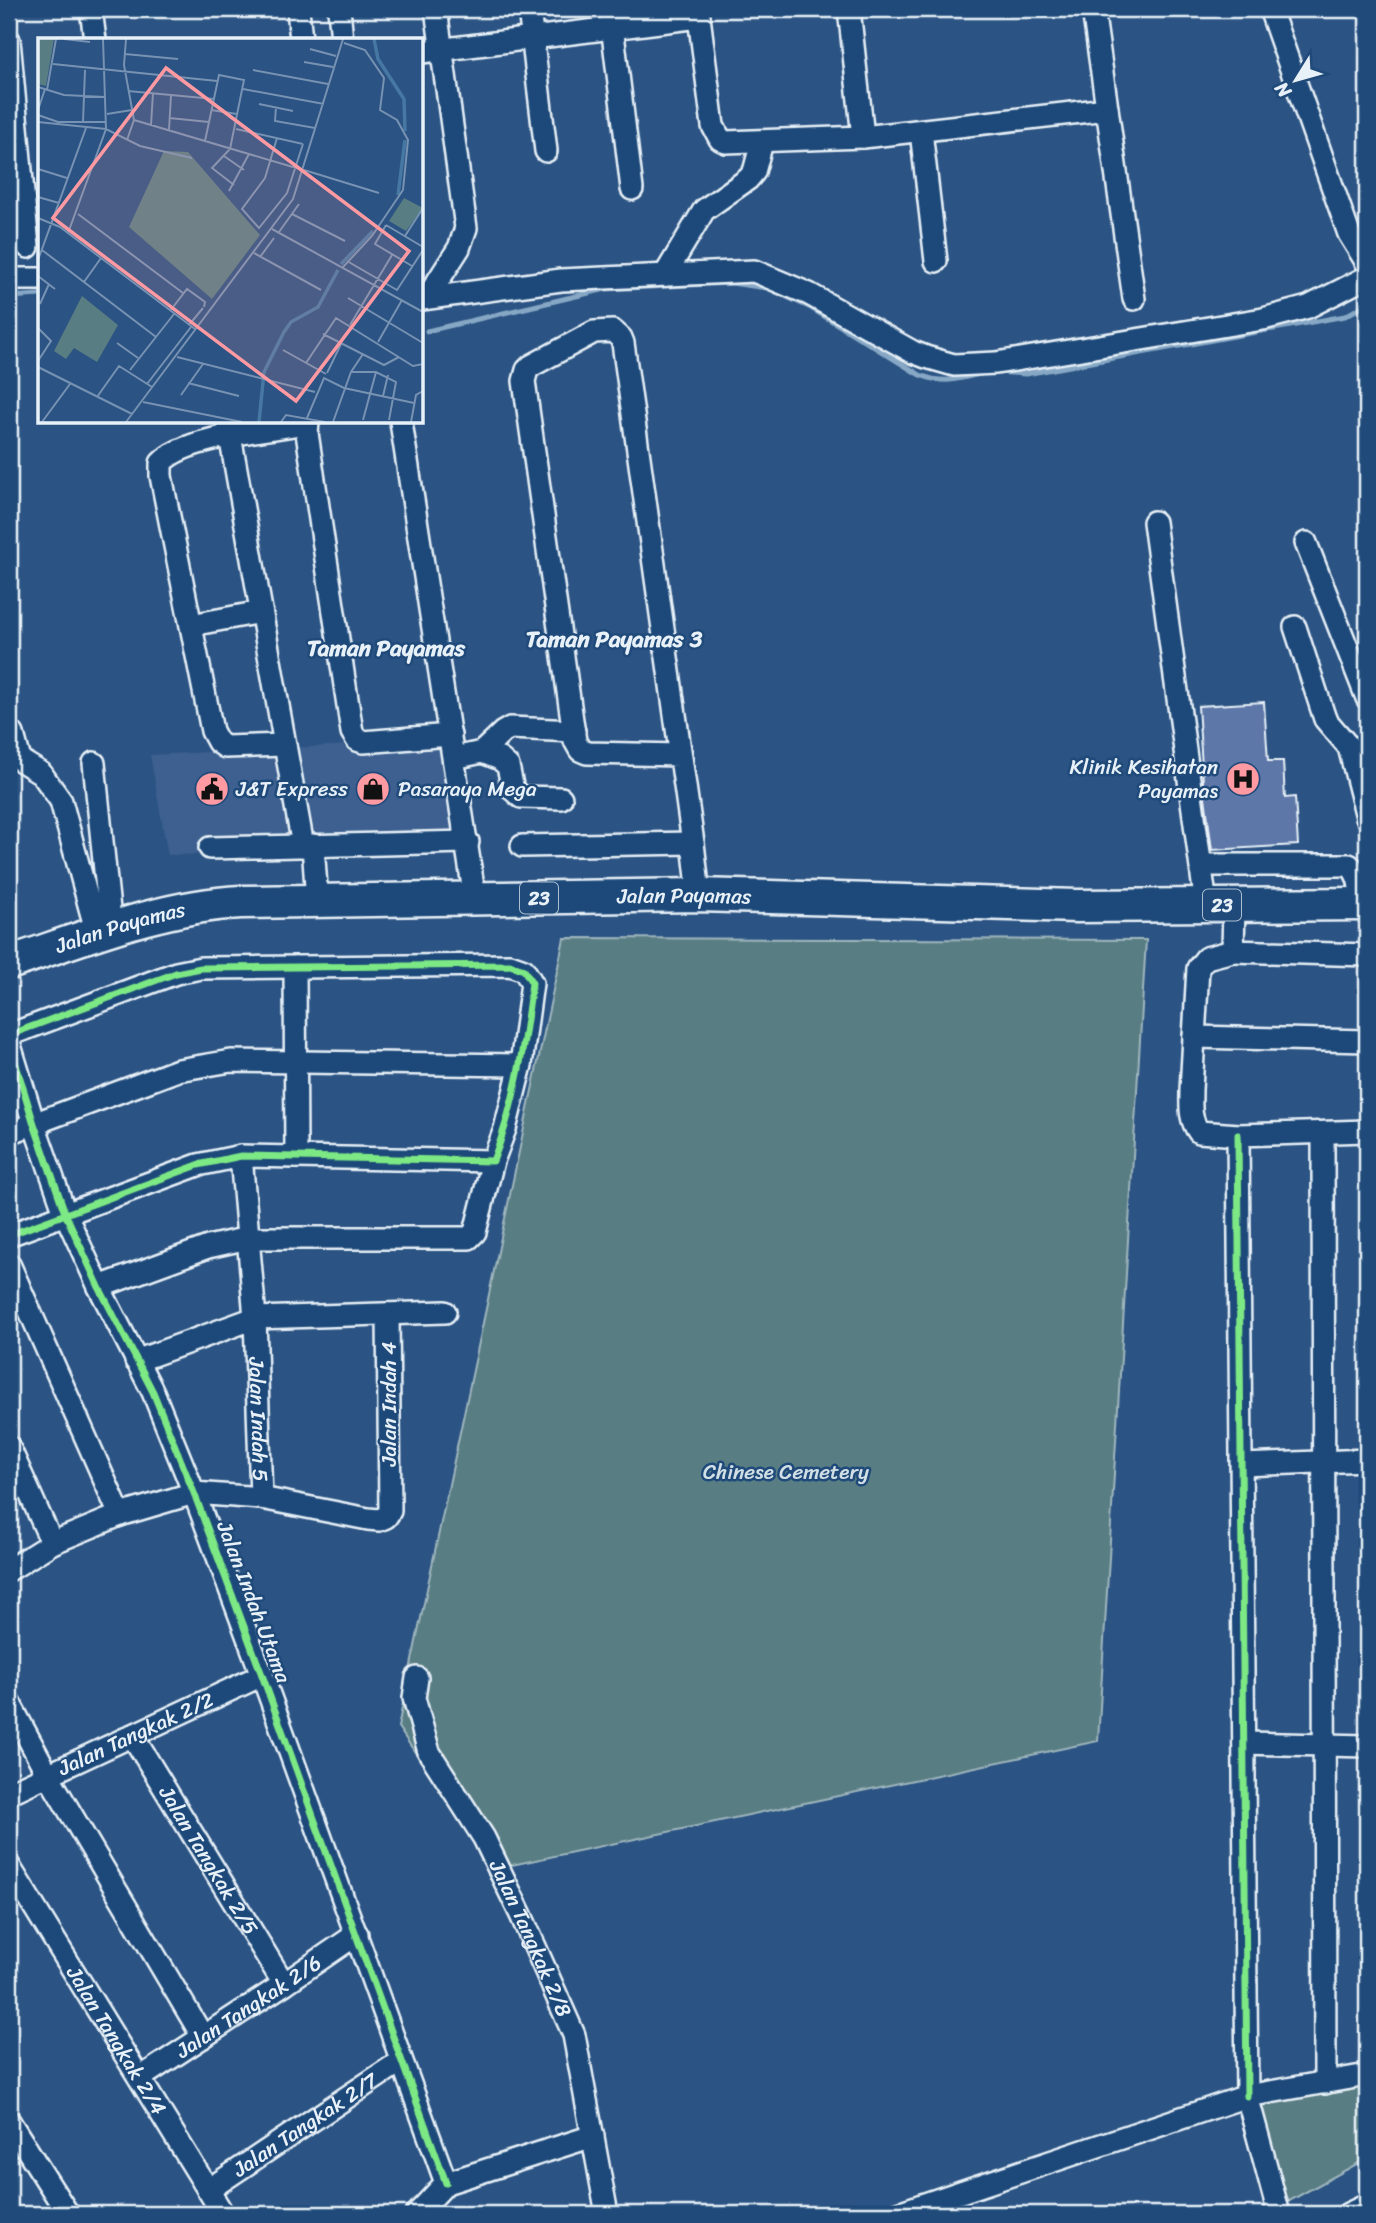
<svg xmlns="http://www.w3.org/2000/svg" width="1376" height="2223" font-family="Sriracha,sans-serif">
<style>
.built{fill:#3d6190}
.green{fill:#587d83;stroke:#a0b7be;stroke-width:2}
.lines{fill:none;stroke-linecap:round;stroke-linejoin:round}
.stream{stroke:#87a8c5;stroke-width:5}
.building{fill:#5d77a8;stroke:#e8f1f8;stroke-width:2}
.minor-casing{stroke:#e8f1f8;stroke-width:26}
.highway-casing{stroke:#e8f1f8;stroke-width:37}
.minor{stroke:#1f4a7a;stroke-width:21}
.highway{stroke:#1f4a7a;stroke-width:32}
.cycleway-casing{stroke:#1f4a7a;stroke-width:11}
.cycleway{stroke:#7ce984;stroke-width:7}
.labels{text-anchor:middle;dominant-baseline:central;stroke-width:5;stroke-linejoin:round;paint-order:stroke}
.shield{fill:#1f4a7a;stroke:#acbfd2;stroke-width:2}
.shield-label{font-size:19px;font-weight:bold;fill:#e8f1f8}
.poi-label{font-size:21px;fill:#e8f1f8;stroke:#1f4a7a;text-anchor:start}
.street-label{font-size:21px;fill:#e8f1f8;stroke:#1f4a7a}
.park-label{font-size:21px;fill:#d2e0e6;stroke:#1f4a7a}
.neighbourhood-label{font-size:23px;font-weight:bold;fill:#e8f1f8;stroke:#1f4a7a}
.inset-river{fill:none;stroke:#4678a3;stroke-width:3.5}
.inset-road{fill:none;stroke:#7792b2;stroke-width:2}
.view{fill:#ff9aa2;fill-opacity:0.15;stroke:#ff9aa2;stroke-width:3.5}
.inset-edge{fill:none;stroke:#e8f1f8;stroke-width:3.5}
</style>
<rect width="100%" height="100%" fill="#2b5383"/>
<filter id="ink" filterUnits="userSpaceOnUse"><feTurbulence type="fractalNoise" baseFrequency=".0143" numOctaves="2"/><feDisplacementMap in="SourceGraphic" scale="14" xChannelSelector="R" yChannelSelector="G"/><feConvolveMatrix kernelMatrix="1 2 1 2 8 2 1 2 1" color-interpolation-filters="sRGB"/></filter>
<g filter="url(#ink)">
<polygon class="built" points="446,740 461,850 168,855 150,755"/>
<g class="green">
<polygon points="564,938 1146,940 1098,1741 493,1869 398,1727"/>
<polygon points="1367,2075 1366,2159 1284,2204 1247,2096"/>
</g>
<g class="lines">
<g class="stream">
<polyline points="9,297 40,295"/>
<path d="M427 331 606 289 731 283 767 288 811 308 920 375C946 385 958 379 984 373"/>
<polyline points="997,372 1026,374 1345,316 1367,304"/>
</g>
</g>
<polygon class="building" points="1264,702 1268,761 1283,761 1285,798 1295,797 1298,845 1212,850 1203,782 1198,706"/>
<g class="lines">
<g class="minor-casing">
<g id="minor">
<polyline points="91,9 95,40"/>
<polyline points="298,9 301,40"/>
<polyline points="339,9 342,40"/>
<polyline points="529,9 546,151"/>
<polyline points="610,9 632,189"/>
<polyline points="698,9 713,126 720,139 726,142 863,137 1107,109"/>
<polyline points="849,9 863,137"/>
<polyline points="1093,9 1134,299"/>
<polyline points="1270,9 1349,234 1367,263"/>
<polyline points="9,40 28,247"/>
<polyline points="422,52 699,17"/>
<polyline points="921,131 936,261"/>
<polyline points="665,275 704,210 748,179 754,172 762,142"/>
<polyline points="9,279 40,279"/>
<polyline points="427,298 459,248 466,228 436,9"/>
<polyline points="422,299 561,280 754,271 809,294 913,352 926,357 954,365 996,363 1263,319 1308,307 1367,277"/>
<polyline points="308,422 307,433 352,732 357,740 363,742 450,735"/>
<polyline points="401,422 475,899"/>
<polyline points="228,424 303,846"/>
<polyline points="1154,522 1206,905"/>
<polyline points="1306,543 1367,698"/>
<polyline points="191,625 261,612"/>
<polyline points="1295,627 1325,719 1349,747 1367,817"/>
<polyline points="13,734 20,760 41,773 61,801 97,934"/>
<path d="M285 745 225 747 218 742 212 731 161 476V463C183 437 272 429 307 423"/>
<polyline points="482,752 503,732 510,728 574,731"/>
<polyline points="680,755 587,753 580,750 575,741 524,381 527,370 531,366 594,332 613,331 621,338 623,343 693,843 699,895"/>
<polyline points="454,758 482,752 500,759 508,766 513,790 521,797 561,798"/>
<polyline points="94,763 111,929"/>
<polyline points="313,845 317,901"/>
<polyline points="522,846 693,843"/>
<polyline points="210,848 468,842"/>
<path d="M1201 865H1349C1361 874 1360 890 1362 904"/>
<polyline points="1234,905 1233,951 1367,955"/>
<path d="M1233 951 1206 958 1198 968 1191 1090C1191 1105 1189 1119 1199 1132L1238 1135 1367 1131"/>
<polyline points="295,967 296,1157"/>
<polyline points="9,1035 176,973 201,968 510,965 524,970 532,983 521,1065 505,1129 493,1161 475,1232 469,1238 248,1238 208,1247 99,1287"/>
<polyline points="1194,1037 1367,1041"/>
<polyline points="9,1042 34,1124 65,1213 99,1287 153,1392 194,1493 262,1675 446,2183"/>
<polyline points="9,1133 178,1070 231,1061 521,1065"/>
<polyline points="1323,1133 1325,2083"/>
<polyline points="1238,1135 1247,2096 1279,2214"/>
<path id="s1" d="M241 1156 255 1318 261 1498"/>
<polyline points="9,1235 198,1165 241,1156 493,1161"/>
<polyline points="9,1264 120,1515"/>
<polyline points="136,1361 255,1318 445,1312"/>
<polyline points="9,1447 52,1543"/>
<polyline points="1242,1465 1367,1460"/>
<polyline points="9,1570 52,1543 120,1515 194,1493 261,1498 368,1519 379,1520 386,1517 390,1511 388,1314"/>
<path id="s2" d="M417 1678 414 1698 429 1752 484 1838 521 1915 574 2035 607 2214"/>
<polyline points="9,1702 48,1775 203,2037"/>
<path id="s3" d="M132 1735 284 1984"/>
<polyline points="1244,1743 1367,1746"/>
<path id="s4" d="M9 1793 262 1675"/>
<path id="s5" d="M9 1866 223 2214"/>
<path id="s6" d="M140 2078 284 1984 357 1934"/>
<polyline points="9,2121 68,2214"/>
<path id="s7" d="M208 2190 401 2061"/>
<polyline points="417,2214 446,2183 593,2136"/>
<polyline points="895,2214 1247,2096 1367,2075"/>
<polyline points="1348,2214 1367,2205"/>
</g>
</g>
<g class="highway-casing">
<g id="highway">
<path id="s8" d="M9 963C84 938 161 906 241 902L699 895 1077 906 1367 904"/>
</g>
</g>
<use href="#minor" class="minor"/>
<use href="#highway" class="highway"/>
<g class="cycleway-casing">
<g id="cycleway">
<path d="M9 1035 176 973 201 968 510 965 524 970 532 983C524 1044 516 1103 493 1161L241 1156 198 1165 9 1235"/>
<polyline points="9,1042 34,1124 65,1213 99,1287 153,1392 194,1493 262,1675 446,2183"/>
<polyline points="1238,1135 1247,2096"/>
</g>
</g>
<use href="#cycleway" class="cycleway"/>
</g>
</g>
<defs>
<g id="hospital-disc" transform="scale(1.75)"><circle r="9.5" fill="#ff9aa2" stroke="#1f4a7a"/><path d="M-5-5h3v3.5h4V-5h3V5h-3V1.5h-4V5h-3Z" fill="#111"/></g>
<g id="civic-disc" transform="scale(1.75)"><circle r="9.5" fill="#ff9aa2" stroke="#1f4a7a"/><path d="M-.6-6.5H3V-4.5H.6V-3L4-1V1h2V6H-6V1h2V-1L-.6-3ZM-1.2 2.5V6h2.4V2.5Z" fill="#111"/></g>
<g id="shop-disc" transform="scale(1.75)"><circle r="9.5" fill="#ff9aa2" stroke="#1f4a7a"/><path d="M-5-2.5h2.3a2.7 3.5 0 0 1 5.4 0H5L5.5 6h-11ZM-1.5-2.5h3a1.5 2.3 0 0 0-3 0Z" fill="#111"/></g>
</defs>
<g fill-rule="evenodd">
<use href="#hospital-disc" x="1243" y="779"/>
<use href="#civic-disc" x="212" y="789"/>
<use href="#shop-disc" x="373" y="789"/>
</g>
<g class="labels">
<g class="shield">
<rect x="520" y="882.5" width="38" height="31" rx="5"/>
<rect x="1203" y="889.5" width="38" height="31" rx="5"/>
</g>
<g class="shield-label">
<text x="539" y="898">23</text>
<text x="1222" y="905">23</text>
</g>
<g class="poi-label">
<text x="1218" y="767" text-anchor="end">Klinik Kesihatan<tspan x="1218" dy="24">Payamas</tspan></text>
<text x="236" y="789">J&amp;T Express</text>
<text x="398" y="789">Pasaraya Mega</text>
</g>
<g class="street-label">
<text stroke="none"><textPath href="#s8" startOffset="684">Jalan Payamas</textPath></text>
<text stroke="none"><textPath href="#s8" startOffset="117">Jalan Payamas</textPath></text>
<text transform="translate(389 1404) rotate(-90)">Jalan Indah 4</text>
<text stroke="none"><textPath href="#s1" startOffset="264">Jalan Indah 5</textPath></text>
<text transform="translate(254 1602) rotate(69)">Jalan Indah Utama</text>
<text stroke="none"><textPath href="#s4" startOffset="140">Jalan Tangkak 2/2</textPath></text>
<text stroke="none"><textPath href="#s3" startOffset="147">Jalan Tangkak 2/5</textPath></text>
<text stroke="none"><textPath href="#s2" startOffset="289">Jalan Tangkak 2/8</textPath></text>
<text stroke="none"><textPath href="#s6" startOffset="130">Jalan Tangkak 2/6</textPath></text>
<text stroke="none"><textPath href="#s5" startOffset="205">Jalan Tangkak 2/4</textPath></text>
<text stroke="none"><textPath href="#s7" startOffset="117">Jalan Tangkak 2/7</textPath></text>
</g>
<g class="park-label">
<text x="786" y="1472">Chinese Cemetery</text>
</g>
<g class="neighbourhood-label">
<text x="614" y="639">Taman Payamas 3</text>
<text x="386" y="648">Taman Payamas</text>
</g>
</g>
<g transform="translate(38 38)">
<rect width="385" height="385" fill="#2b5383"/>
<path d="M0 1H16L8 48 0 46ZM126 113 150 114 222 197 174 261 91 189ZM366 160 385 170 368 193 351 183ZM44 258 80 287 59 324 36 310 28 321 16 313Z" fill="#587d83"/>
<path class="inset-river" d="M336 1 340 21 366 61 367 93M360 157 367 102M303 226 335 193M221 384 226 334 246 294 253 284 280 269 300 232"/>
<path class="inset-road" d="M26 1 52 4M88 1 86 27 96 82 89 102M272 11 298 18M87 16 140 21M266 24 295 29M15 26 179 43M215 32 290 46M0 49 26 57 67 59M205 51 286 66M9 52 18 1M90 53 176 61M221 66 255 73M238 69 237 83 277 90M0 72 7 51M173 72 199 76M69 76 94 72M0 77 20 84H68M131 80 171 84M96 82 265 132M0 84 68 91 102 108 154 120M45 84 47 32M113 87 115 55M198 91 265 106M131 92 133 57M239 100 227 140 204 171 221 190 249 155 265 106M167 103 181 37 206 42 192 111 174 130 196 147M186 118 206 132M0 131 29 140M266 132 341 155M191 153 211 116M0 159 21 165M40 176 145 255M254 176 307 203M0 180 22 189 157 291M348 187 337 206 374 228M348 187 385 209M234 191 385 274M241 194 261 166M30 195 68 91 65 1M367 198 385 170M4 212 118 299M216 215 283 252M222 219 236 200M0 222 48 90M309 223 359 252 385 212M305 229 334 198 365 152 370 102 359 82 342 72 346 40 327 12 306 5M0 238 17 251M46 244 63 220M310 260 385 305M2 266 11 246M132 273 149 251 167 264 166 269M151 287 165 270M312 287 354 217M0 290 13 303 0 323M285 296 346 327 361 319M340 304 364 262M79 305 100 320M245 312 288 336M139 319 277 354M268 325 298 280 375 328 385 326M0 329 94 376M92 332 136 276M313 334H338L358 344 351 382M289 335 303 306M150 345 201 358M109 346 153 289M143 357 165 326M345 358 350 337M59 359 81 328 114 349M105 364 204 384M269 380 286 340 306 350 376 365M325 382 338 334M4 384 32 346M88 384 255 161 305 1M243 384 248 377 287 384M295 384 313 334 325 316M373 384 378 357 385 353"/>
<path class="view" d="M128 30 371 213 258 363 15 180Z"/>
<rect width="385" height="385" class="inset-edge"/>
</g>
<rect width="1376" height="2223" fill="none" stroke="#1f4a7a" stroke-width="35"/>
<rect x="18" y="18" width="1341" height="2188" fill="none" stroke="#e8f1f8" stroke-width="2.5" filter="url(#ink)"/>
<g transform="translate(1296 80) rotate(233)" stroke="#1f4a7a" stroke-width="5" paint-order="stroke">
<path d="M0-5L12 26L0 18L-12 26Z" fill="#e8f1f8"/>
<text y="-10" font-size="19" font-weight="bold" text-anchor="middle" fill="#e8f1f8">N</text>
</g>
</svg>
